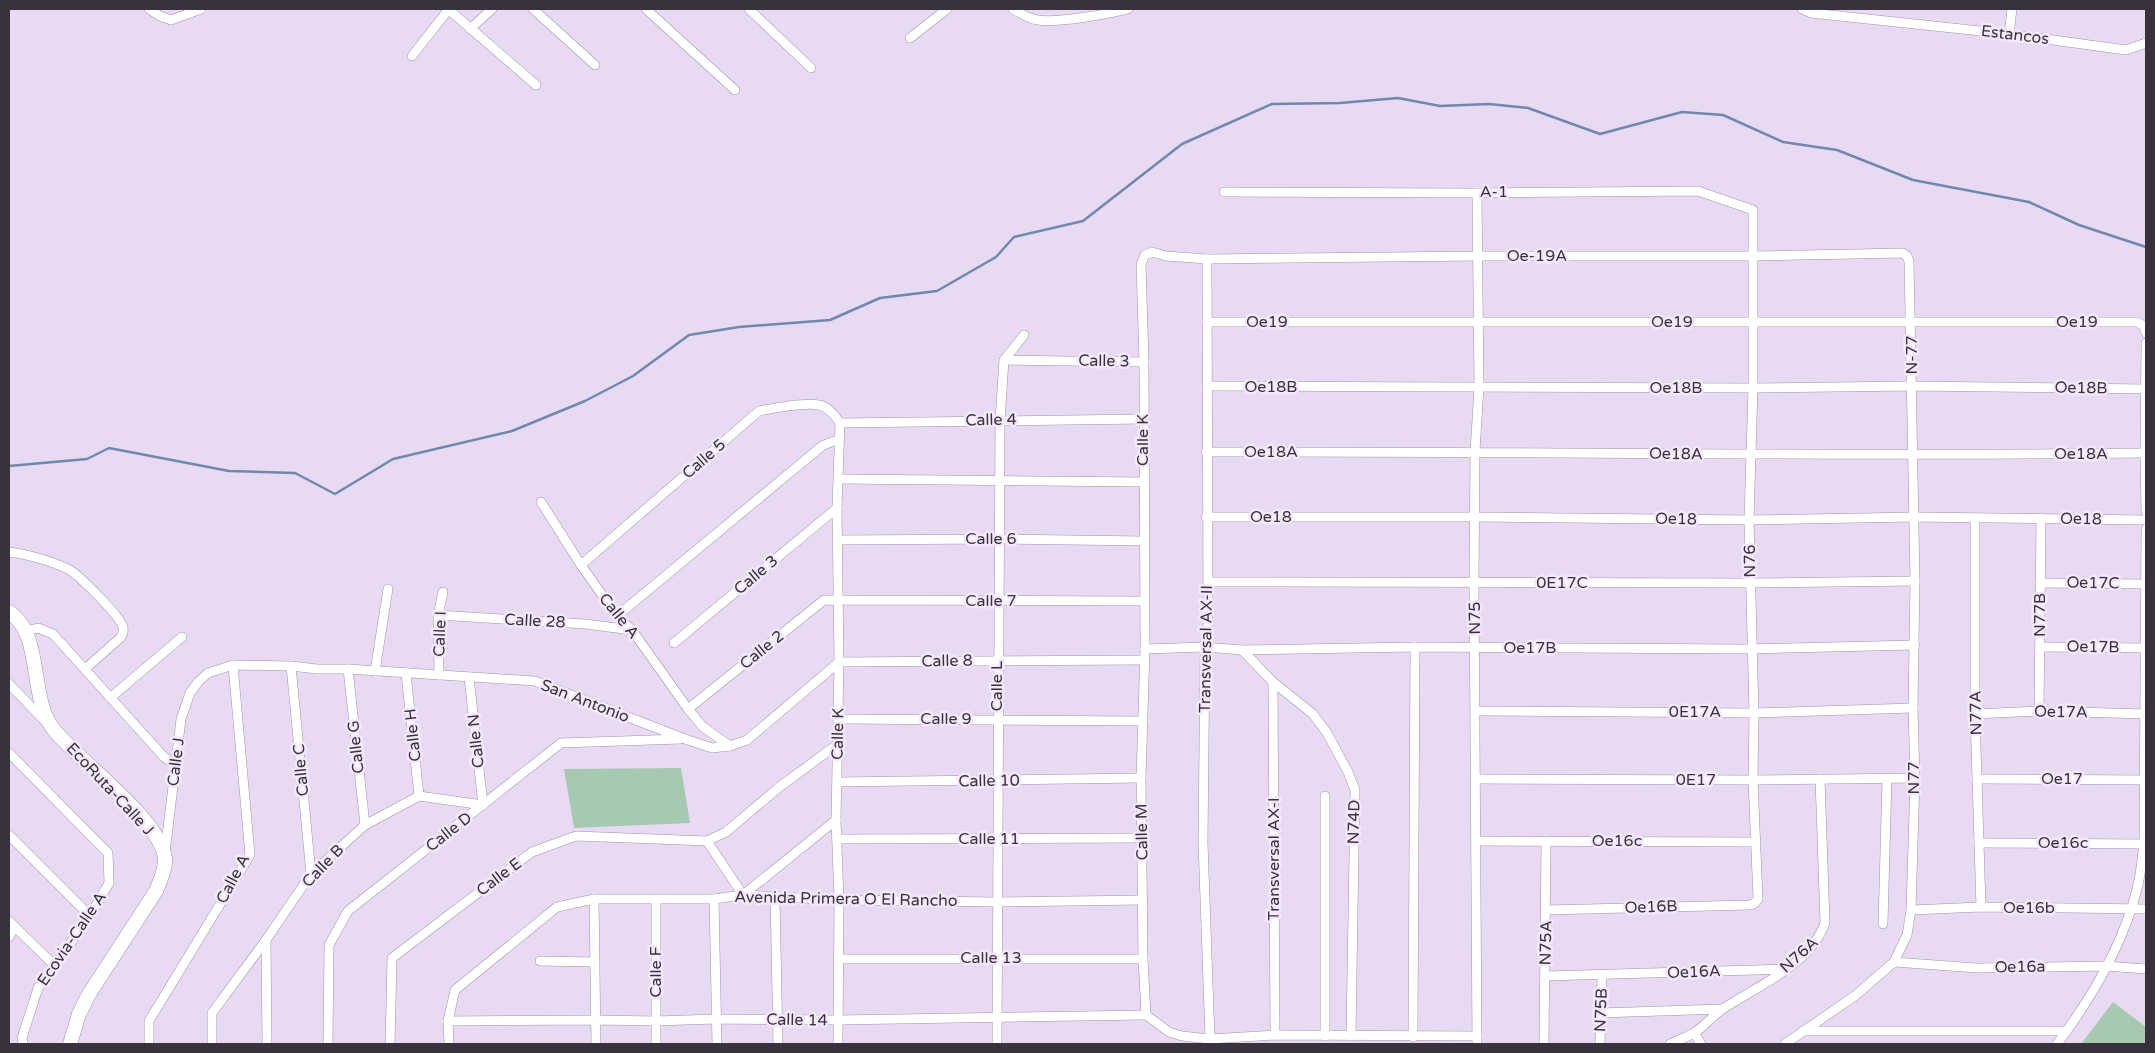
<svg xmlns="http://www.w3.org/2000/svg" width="2155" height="1053" font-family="'Varela Round',sans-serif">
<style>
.green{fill:#a7c9b2}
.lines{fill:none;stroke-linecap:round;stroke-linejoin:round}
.stream{stroke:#7088ac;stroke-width:2.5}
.street-casing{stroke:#a192aa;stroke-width:10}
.secondary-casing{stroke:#a192aa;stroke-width:15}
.street{stroke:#fff;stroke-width:9}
.secondary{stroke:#fff;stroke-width:14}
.labels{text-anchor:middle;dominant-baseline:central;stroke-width:5;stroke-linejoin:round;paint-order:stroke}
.street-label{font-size:16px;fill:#38323c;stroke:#f5e8fd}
</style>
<rect width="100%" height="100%" fill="#e9daf3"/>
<g class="green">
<polygon points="681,768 690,823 574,828 564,769"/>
<polygon points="2113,1002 2146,1027 2146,1044 2081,1044"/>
</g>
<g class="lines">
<polyline class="stream" points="9,466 87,459 109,448 229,471 295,473 335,494 393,459 512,431 585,401 633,376 689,335 739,327 830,320 880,298 937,291 996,257 1014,237 1083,221 1182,144 1272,104 1340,103 1398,98 1440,106 1489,104 1528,108 1600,134 1682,112 1723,115 1783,142 1837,150 1913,180 2029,202 2079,225 2146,247"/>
<g class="street-casing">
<g id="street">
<polyline points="149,9 160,16 171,20 201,9"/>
<polyline points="448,9 536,85"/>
<polyline points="533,9 595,65"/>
<polyline points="646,9 735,90"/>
<polyline points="749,9 811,68"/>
<path d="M1013 9C1020 13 1029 19 1038 20 1058 23 1108 14 1128 9"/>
<polyline points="1802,9 1811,13 2009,34 2126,50 2146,43"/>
<polyline points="470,29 492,9"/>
<polyline points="2009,34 2012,9"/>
<polyline points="910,38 947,9"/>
<polyline points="412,56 449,9"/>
<polyline points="1224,192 1477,193 1698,191 1753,210 1753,388 1749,520 1754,713 1753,780 1758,899 1755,903 1750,905 1546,910"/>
<polyline points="1207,259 1208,625 1205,647 1203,843 1210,1039"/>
<polyline points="1207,322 2137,322 2144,326 2146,333"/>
<polyline points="2146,343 2145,454 2146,512"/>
<polyline points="1004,360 1144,362"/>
<polyline points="1207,386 1753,388 1911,386 2146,389"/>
<polyline points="840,423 1143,419"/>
<path d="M1206 452C1520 451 1833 457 2146 453"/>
<polyline points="839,479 1143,482"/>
<polyline points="541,502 581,565 617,616 632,630 688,709 703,727 730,746"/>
<polyline points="1206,517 1475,517 1749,520 1914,517 2146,520"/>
<polyline points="1975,518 1975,714 1981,907"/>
<polyline points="838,540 998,539 1144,541"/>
<path d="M9 552C27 554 51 561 68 569 79 575 120 616 123 627 124 632 123 635 120 638L85 669"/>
<path d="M581 565 759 411C774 408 806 402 819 405 829 407 835 416 840 423"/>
<polyline points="1208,582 1750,583 1915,581"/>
<polyline points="2040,583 2146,584"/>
<polyline points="438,615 585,624 632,630"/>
<polyline points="617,616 822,446 831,442 839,440"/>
<polyline points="26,631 38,628 53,634 164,757 176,765"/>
<polyline points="674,643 837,508"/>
<polyline points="2040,647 2146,648"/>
<polyline points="1145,649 1205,647 1242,650 1415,647 1746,649 1915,645"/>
<polyline points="1242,650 1273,682 1313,714 1327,733 1348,772 1355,790 1351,1036"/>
<polyline points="839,662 1144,660"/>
<polyline points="291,666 311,874"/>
<polyline points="348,669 365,825"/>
<polyline points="375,671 388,589"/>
<polyline points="406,674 419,796"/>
<polyline points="439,675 438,615 443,592"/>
<polyline points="1273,682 1275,1035"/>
<polyline points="9,684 46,722"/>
<polyline points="110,698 182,637"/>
<polyline points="688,709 824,600 1144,601"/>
<polyline points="1476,711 1754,713 1913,708"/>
<polyline points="2039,711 2041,518"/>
<polyline points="1975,714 2039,711 2146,714"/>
<polyline points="839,719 1143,721"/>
<polyline points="9,753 108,853 109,883 90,916 38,988 22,1038 23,1044"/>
<polyline points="1476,779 1753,780 1915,778"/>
<polyline points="1977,779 2146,780"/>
<polyline points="838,782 1141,778"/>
<polyline points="9,835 90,916"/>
<polyline points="837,839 1142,838"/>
<polyline points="707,841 743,895 836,820"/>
<polyline points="1477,841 1756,842"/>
<polyline points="1979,843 2146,844"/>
<polyline points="165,853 181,719 190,693 198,682 208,673 233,665 291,666 317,669 348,669 535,681 685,739 712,748 730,746 747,740 839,662"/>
<polyline points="775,897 778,1044"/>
<polyline points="594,899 596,1044"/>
<polyline points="714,899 717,1044"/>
<polyline points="1911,910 1981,907 2146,909"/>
<polyline points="9,921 55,966"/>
<polyline points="1883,924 1887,778"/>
<polyline points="9,937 15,927"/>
<polyline points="266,940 267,1044"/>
<polyline points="838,959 1143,959"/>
<polyline points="540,961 595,962"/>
<polyline points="1894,962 1977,968 2106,966 2146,969"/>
<polyline points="1545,976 1786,969"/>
<polyline points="1600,1013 1722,1009"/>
<polyline points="1146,1015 1143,959 1141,778 1145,649 1144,362 1141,264 1145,255 1152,252 1166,256 1207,259 1479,256 1753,256 1903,253 1907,256 1909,261 1915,581 1913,708 1915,778 1911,910 1907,935 1894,962 1856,995 1785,1044"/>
<polyline points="1146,1015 1169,1032 1182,1036 1210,1039 1275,1035 1477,1036"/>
<polyline points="448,1021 596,1020 656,1021 716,1019 838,1020 1146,1015"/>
<polyline points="1803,1031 2067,1031"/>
<polyline points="1694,1033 1701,1044"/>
<polyline points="1325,1036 1325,796"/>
<polyline points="1413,1037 1415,647"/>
<polyline points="149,1044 149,1021 250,855 233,665"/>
<polyline points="212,1044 212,1013 266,940 311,874 365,825 419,796 483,805 469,677"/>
<polyline points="328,1044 329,945 348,911 561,743 681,739"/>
<polyline points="390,1044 392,958 532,852 576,836 707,841 726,832 778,788 838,744"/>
<polyline points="449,1044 448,1021 455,990 557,907 594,899 714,899 743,895 841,900 999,902 1143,900"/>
<polyline points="656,1044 656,900"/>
<polyline points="838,1044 839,900 836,820 839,662 837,508 840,423"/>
<polyline points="997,1044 1000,420 1004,360 1024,335"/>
<polyline points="1477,1044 1474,583 1475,451 1479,388 1477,193"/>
<polyline points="1544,1044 1546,841"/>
<polyline points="1600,1044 1602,976"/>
<path d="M1670 1044C1678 1040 1687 1037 1694 1033 1705 1026 1713 1015 1724 1008 1759 985 1810 965 1825 923L1820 779"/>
<path d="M2057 1044C2091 999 2123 944 2137 889 2141 874 2142 859 2144 844L2146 529"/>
</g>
</g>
<g class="secondary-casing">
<path id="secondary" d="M9 612C44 634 28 698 54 730 80 762 159 818 165 858 166 869 160 881 156 891L89 994 79 1014 70 1044"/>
</g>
<use href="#street" class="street"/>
<use href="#secondary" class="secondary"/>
</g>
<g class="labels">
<g class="street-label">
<text transform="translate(2015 35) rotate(7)">Estancos</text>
<text x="1494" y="192">A-1</text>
<text x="1537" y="256">Oe-19A</text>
<text x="1267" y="322">Oe19</text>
<text x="1672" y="322">Oe19</text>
<text x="2077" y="322">Oe19</text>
<text transform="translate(1912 355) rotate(-90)">N-77</text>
<text transform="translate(1104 361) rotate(1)">Calle 3</text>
<text x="1271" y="387">Oe18B</text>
<text x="1676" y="388">Oe18B</text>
<text transform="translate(2081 388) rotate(1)">Oe18B</text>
<text transform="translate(991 420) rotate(-1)">Calle 4</text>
<text transform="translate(1143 440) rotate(-90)">Calle K</text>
<text x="1271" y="452">Oe18A</text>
<text transform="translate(1676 454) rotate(1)">Oe18A</text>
<text x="2081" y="454">Oe18A</text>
<text transform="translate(704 459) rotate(-41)">Calle 5</text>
<text x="1271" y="517">Oe18</text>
<text transform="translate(1676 519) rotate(1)">Oe18</text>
<text transform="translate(2081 519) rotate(1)">Oe18</text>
<text x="991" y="539">Calle 6</text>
<text transform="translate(1750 561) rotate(-91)">N76</text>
<text transform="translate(756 575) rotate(-40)">Calle 3</text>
<text x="1562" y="583">0E17C</text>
<text transform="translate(2093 583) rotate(1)">Oe17C</text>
<text x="991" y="601">Calle 7</text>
<text transform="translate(2040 615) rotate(-90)">N77B</text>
<text transform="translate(619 616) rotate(51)">Calle A</text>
<text transform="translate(1475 618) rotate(-91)">N75</text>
<text transform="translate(535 621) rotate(3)">Calle 28</text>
<text transform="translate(440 634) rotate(-88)">Calle I</text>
<text transform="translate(2093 647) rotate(1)">Oe17B</text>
<text x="1530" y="648">Oe17B</text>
<text transform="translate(1206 649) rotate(-89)">Transversal AX-II</text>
<text transform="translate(762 650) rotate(-39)">Calle 2</text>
<text transform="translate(947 661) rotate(-1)">Calle 8</text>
<text transform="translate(997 686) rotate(-90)">Calle L</text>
<text transform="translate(585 701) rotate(21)">San Antonio</text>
<text x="1695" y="712">0E17A</text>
<text transform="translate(2061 712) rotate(1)">Oe17A</text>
<text transform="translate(1976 713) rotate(-91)">N77A</text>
<text x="946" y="719">Calle 9</text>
<text transform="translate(838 734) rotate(-89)">Calle K</text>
<text transform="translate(413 735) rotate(-96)">Calle H</text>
<text transform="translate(476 741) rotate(-96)">Calle N</text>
<text transform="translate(356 747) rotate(-96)">Calle G</text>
<text transform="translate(176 762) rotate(-83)">Calle J</text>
<text transform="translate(301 770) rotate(-95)">Calle C</text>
<text transform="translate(1914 778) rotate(-90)">N77</text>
<text x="2062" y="779">Oe17</text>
<text x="1696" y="780">0E17</text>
<text transform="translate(989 781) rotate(-1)">Calle 10</text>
<text transform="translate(110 789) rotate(47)">EcoRuta-Calle J</text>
<text transform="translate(1354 822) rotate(-89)">N74D</text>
<text transform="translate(449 832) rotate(-38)">Calle D</text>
<text transform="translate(1142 832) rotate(-91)">Calle M</text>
<text x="989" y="839">Calle 11</text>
<text x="1617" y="841">Oe16c</text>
<text x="2063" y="843">Oe16c</text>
<text transform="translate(1274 859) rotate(-90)">Transversal AX-I</text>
<text transform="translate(323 866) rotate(-46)">Calle B</text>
<text transform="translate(499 877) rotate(-37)">Calle E</text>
<text transform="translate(233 879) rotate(-62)">Calle A</text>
<text transform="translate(846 899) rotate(1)">Avenida Primera O El Rancho</text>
<text transform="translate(1651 907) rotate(-2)">Oe16B</text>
<text x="2029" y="908">Oe16b</text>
<text transform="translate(72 939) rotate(-56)">Ecovia-Calle A</text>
<text transform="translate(1546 943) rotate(-89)">N75A</text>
<text transform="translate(1799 955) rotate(-42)">N76A</text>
<text x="991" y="958">Calle 13</text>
<text transform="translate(2020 967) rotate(-1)">Oe16a</text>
<text transform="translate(656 972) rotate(-90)">Calle F</text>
<text transform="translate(1694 972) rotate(-2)">Oe16A</text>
<text transform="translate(1601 1010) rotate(-88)">N75B</text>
<text transform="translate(797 1020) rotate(1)">Calle 14</text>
</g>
</g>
<rect width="2155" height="1053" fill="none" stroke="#38323c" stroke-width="20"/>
</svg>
